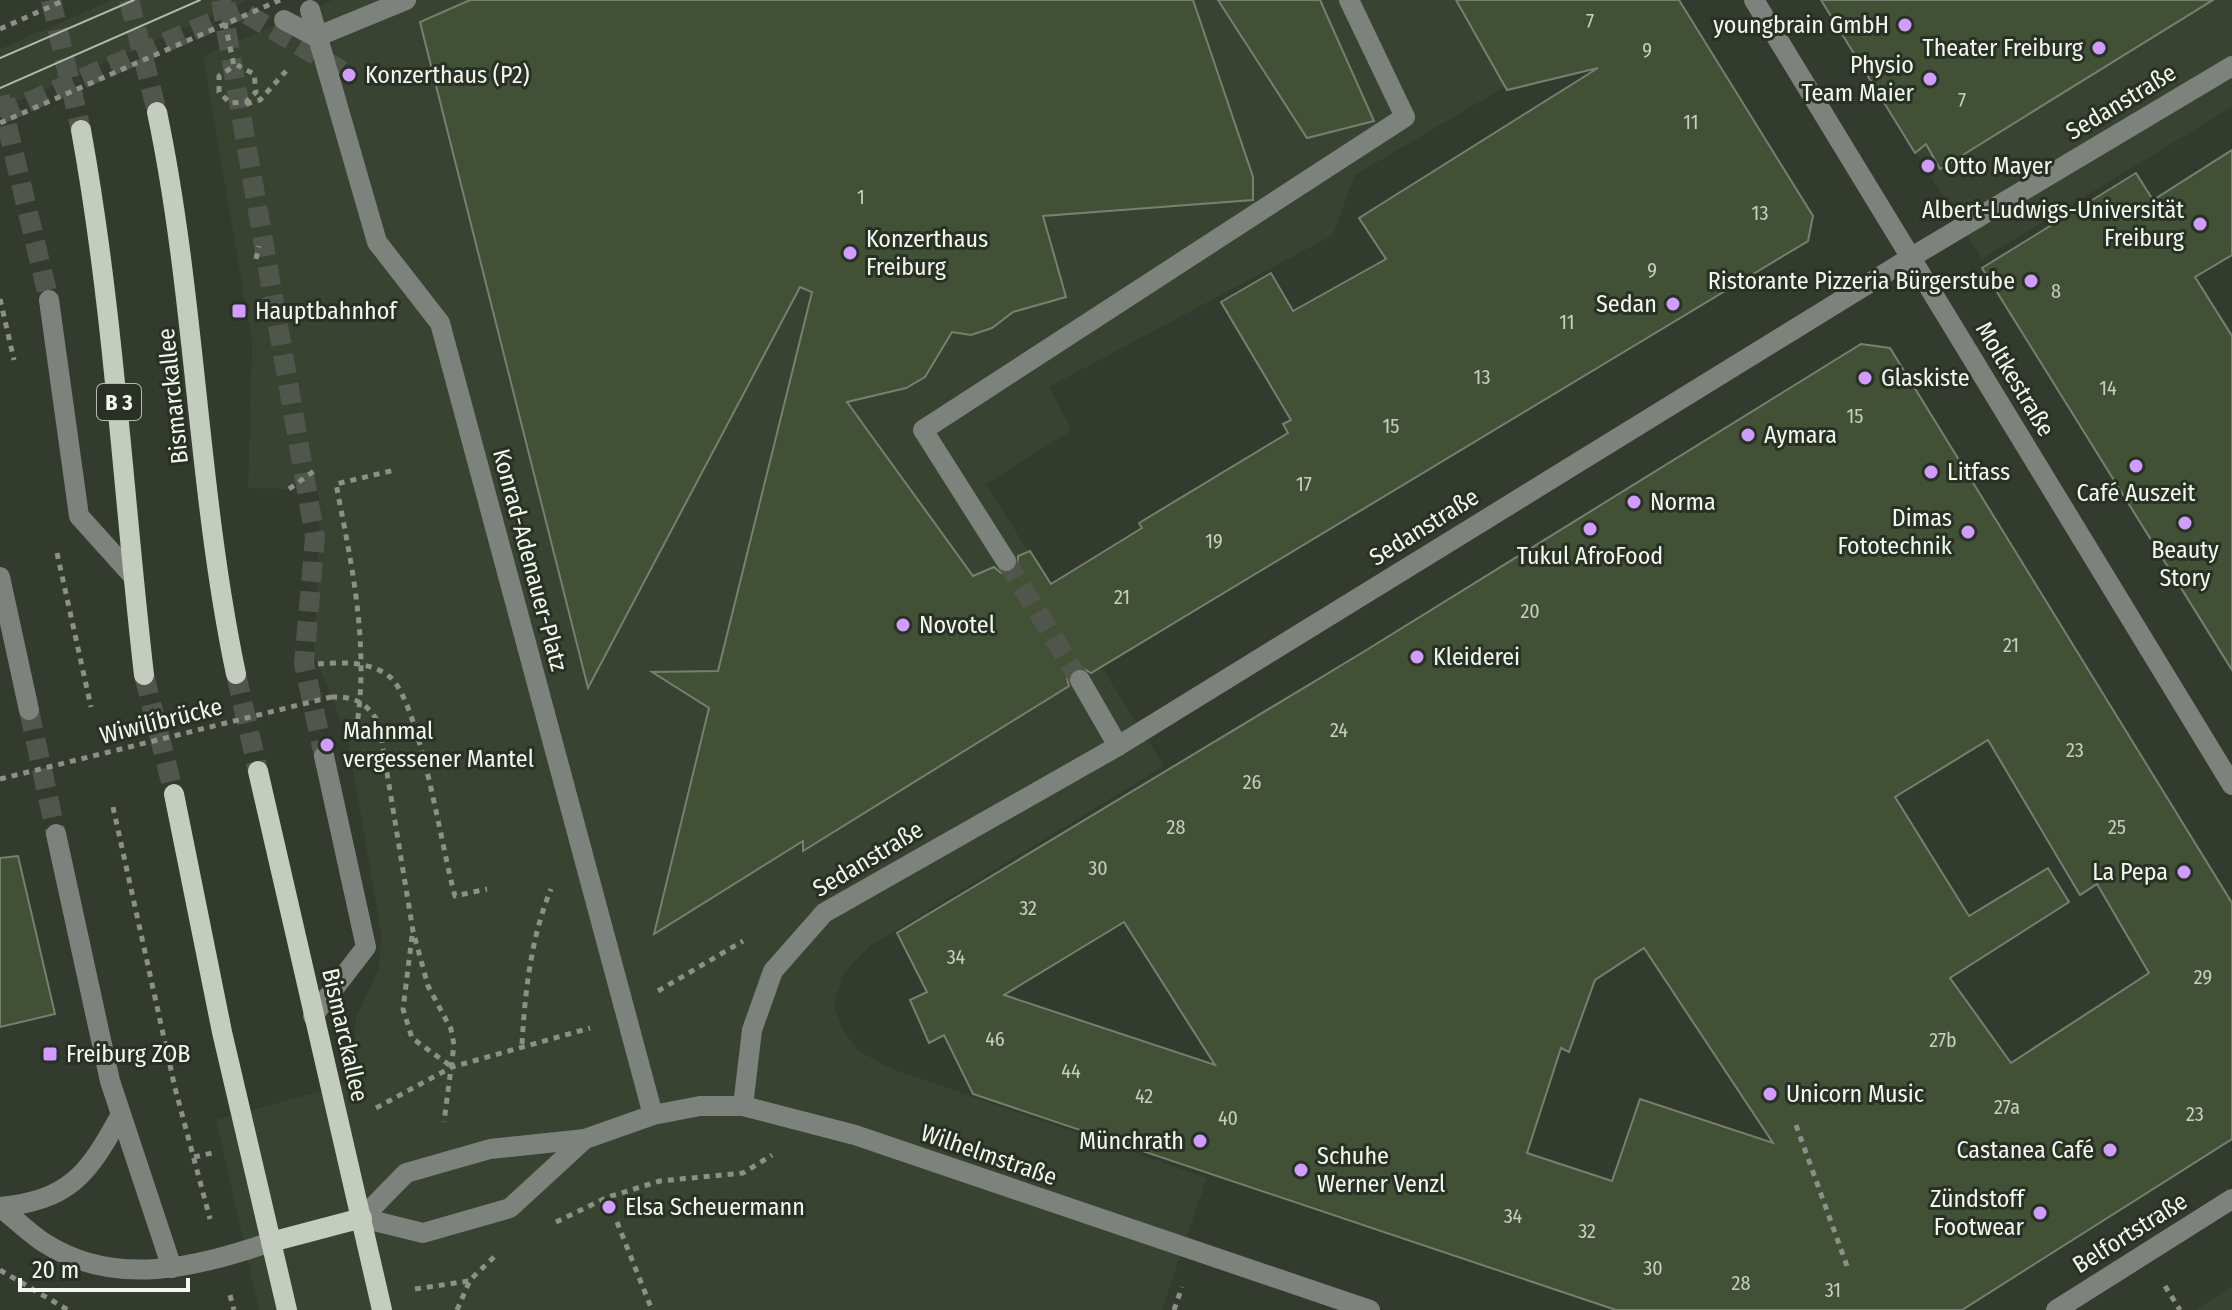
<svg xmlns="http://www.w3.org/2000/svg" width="2232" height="1310" font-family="'Fira Sans Condensed',sans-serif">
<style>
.built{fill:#394331}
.building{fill:#425136;stroke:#777f71;stroke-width:2;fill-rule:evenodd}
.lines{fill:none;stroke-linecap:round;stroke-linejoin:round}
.minor-tunnel{stroke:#50564b;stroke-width:20;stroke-dasharray:20 10;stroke-linecap:butt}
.major-tunnel{stroke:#50564b;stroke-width:20;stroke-dasharray:20 10;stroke-linecap:butt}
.path{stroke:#8b9187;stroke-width:5;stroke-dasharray:6 6;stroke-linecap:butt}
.minor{stroke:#7e827c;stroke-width:20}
.major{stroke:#c4ccbf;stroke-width:20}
.tram{stroke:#b3b8af;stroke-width:2}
.path-bridge{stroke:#8b9187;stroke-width:5;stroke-dasharray:6 6;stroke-linecap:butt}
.poi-dot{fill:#d09dff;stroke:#293024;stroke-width:3}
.labels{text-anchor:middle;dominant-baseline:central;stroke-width:6;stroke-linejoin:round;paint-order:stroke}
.number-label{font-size:20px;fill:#c6cec1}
.shield{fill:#293024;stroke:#b6bbb2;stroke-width:2}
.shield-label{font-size:22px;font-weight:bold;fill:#f2f7ef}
.poi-label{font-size:24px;fill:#f2f7ef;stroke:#293024;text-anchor:start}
.street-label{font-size:24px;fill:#f2f7ef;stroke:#293024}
</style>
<rect width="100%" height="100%" fill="#333a2e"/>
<g class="built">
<polygon points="112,0 248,0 0,109 0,49"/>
<polygon points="333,0 1473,0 1462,12 1505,87 1355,175 1333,235 1049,387 1072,430 986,484 1164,766 869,947 844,973 834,1004 842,1029 859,1051 890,1068 1207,1178 1162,1310 259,1310 216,1120 361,1080 354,1046 356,1018 379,968 381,934 348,739 314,653 320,505 314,472 289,489 248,488 252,343 203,56"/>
<polygon points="1821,0 2232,0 2232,107 1982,259"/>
<polygon points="2232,1286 2232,1310 2196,1310"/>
</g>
<g class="building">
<polygon points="470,0 1193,0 1253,177 1253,200 1043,216 1066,297 1013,312 992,328 971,335 952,332 925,377 906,388 847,402 973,576 994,567 1001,573 1012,572 1018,566 1018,556 1030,551 1051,584 1142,528 1139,523 1288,433 1283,424 1291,420 1221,302 1271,273 1293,311 1386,259 1359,218 1598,68 1507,90 1456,0 1679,0 1813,216 1808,241 1091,673 1081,667 1073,669 1067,679 1069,686 803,851 803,841 654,934 709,708 652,672 718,671 812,292 800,287 588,688 420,22"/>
<polygon points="1218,0 1320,0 1374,121 1307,138"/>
<polygon points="1821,0 2213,0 1940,169 1926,144 1915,153"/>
<polygon points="2232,150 2232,255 2195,277 2232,336 2232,670 1982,268 2136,173 2153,200"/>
<path d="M1861 344 1890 348 2232 903V1139L1962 1310H1616L973 1094 944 1035 929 1043 910 1000 927 992 897 933 1360 654ZM1988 740 2080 895 2097 884 2149 973 2011 1063 1950 978 2069 902 2048 868 1969 916 1895 797ZM1124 922 1215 1065 1004 995ZM1644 948 1773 1143 1640 1099 1612 1181 1527 1153 1561 1048 1569 1052 1595 980Z"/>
<polygon points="18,856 55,1014 0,1027 0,858"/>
</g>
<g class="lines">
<g class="minor-tunnel">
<polyline points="221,0 315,537 304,664 324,756"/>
<polyline points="0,96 49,300"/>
<polyline points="0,114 240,10 349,75"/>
<polyline points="1006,561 1080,680"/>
<polyline points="29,710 56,834"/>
</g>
<g class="major-tunnel">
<polyline points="51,0 81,130"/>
<polyline points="129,0 157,112"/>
<polyline points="236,674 258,771"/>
<polyline points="144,675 174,794"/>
</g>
<g class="path">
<polyline points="246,104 260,100 286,71"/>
<polyline points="256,259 259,246"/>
<polyline points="0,299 14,360"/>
<polyline points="289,489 314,471"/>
<polyline points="57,553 91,707"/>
<path d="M318 664C342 662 370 661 390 677 420 703 442 851 455 896L487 889"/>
<path d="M331 697C354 696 368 703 379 724L413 931 428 986 451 1029 454 1045 444 1122"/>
<path d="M356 731C370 647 352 566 336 484L395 470"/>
<polyline points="113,807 175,1088 210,1219"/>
<polyline points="412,936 403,1009 412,1038 452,1067"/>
<polyline points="658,991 743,941"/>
<path d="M522 1044C525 992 531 937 551 889"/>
<polyline points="376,1108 452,1067 590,1028"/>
<polyline points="1796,1125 1847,1266"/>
<polyline points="194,1157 212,1153"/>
<polyline points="556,1222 608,1197 660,1181 743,1173 772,1155"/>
<polyline points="617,1222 652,1310"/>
<polyline points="0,1270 68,1310"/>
<polyline points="2165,1286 2180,1310"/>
<polyline points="415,1289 469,1281"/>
<polyline points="230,1295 234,1310"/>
<polyline points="457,1310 470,1280 495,1256"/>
<polyline points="1174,1310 1182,1287"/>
</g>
<g class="minor">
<polyline points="1754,0 2232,785"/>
<polyline points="310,10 377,242 440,323 653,1115"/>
<polyline points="284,20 316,37"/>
<polyline points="316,37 406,0"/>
<polyline points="49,300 79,516 133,576"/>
<polyline points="1006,561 923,430 1405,117 1349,0"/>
<polyline points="0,577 29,710"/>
<polyline points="1080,680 1118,746"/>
<polyline points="56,834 110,1081 172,1268"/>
<polyline points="313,1016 366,947 324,756"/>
<polyline points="743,1106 752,1030 773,971 824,913 1118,746 1910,258 2232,66"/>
<path d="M0 1207C14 1218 28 1232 43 1242 115 1289 196 1267 271 1242"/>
<path d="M0 1207C69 1200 88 1175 120 1116"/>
<polyline points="362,1218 406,1173 490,1149 585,1139 653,1115 700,1106 743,1106 855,1135 1370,1310"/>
<polyline points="362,1218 423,1233 510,1208 585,1139"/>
<polyline points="2056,1310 2232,1199"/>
</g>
<g class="major">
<path d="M157 112C196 298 197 489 236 674"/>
<path d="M81 130C114 311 123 493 144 675"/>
<polyline points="258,771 382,1310"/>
<polyline points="174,794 222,1032 287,1310"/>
<polyline points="271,1242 362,1218"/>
</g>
<g class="tram">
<polyline points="0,58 134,0"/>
<polyline points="0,88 200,0"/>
</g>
<g class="path-bridge">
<polyline points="225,23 234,66 219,76 219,92 230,103 246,102 256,92 254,74 237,65"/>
<polyline points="0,29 65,0"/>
<polyline points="0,123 280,0"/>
<polyline points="0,779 331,697"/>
</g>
</g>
<g class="poi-dot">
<circle cx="1905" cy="25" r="8"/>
<circle cx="2099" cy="48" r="8"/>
<circle cx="349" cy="75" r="8"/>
<circle cx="1930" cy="79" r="8"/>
<circle cx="1928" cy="166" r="8"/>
<circle cx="2200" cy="224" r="8"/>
<circle cx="850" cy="253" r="8"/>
<circle cx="2031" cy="281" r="8"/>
<circle cx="1673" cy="304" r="8"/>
<rect x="231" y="303" width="16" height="16" rx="4"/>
<circle cx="1865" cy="378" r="8"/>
<circle cx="1748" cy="435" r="8"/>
<circle cx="2136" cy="466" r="8"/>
<circle cx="1931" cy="472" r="8"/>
<circle cx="1634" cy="502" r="8"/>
<circle cx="2185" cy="523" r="8"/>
<circle cx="1590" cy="529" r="8"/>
<circle cx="1968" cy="532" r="8"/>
<circle cx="903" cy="625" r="8"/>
<circle cx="1417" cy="657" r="8"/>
<circle cx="327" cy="745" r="8"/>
<circle cx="2184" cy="872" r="8"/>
<rect x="42" y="1046" width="16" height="16" rx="4"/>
<circle cx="1770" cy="1094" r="8"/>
<circle cx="1200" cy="1141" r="8"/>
<circle cx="2110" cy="1150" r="8"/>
<circle cx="1301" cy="1170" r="8"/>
<circle cx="609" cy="1207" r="8"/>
<circle cx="2040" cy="1213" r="8"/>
</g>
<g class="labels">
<g class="number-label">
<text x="1590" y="21">7</text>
<text x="1647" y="50">9</text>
<text x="1962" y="100">7</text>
<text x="1691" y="122">11</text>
<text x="861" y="197">1</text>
<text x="1760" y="213">13</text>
<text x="1652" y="270">9</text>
<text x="2056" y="291">8</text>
<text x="1567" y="322">11</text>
<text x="1482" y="377">13</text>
<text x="2108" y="388">14</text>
<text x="1855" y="416">15</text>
<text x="1391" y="426">15</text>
<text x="1304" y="484">17</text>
<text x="1214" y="541">19</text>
<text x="1122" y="597">21</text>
<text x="1530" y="611">20</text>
<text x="2011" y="645">21</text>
<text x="1339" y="730">24</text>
<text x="2075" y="750">23</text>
<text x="1252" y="782">26</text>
<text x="1176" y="827">28</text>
<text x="2117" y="827">25</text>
<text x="1098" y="868">30</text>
<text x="1028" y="908">32</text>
<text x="956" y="957">34</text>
<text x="2203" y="977">29</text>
<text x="995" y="1039">46</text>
<text x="1943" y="1040">27b</text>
<text x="1071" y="1071">44</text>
<text x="1144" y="1096">42</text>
<text x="2007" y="1107">27a</text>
<text x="2195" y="1114">23</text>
<text x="1228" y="1118">40</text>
<text x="1513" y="1216">34</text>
<text x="1587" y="1231">32</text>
<text x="1653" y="1268">30</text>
<text x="1741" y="1283">28</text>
<text x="1833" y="1290">31</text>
</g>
<rect class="shield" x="97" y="384" width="44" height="36" rx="6"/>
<g class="shield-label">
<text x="119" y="402">B 3</text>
</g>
<g class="poi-label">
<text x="1889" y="25" text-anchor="end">youngbrain GmbH</text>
<text x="2083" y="48" text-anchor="end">Theater Freiburg</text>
<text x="1914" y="65" text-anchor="end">Physio<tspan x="1914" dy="28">Team Maier</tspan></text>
<text x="365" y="75">Konzerthaus (P2)</text>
<text x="1944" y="166">Otto Mayer</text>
<text x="2184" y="210" text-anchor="end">Albert-Ludwigs-Universität<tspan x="2184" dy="28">Freiburg</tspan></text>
<text x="866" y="239">Konzerthaus<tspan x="866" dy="28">Freiburg</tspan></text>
<text x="2015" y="281" text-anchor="end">Ristorante Pizzeria Bürgerstube</text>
<text x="1657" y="304" text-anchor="end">Sedan</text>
<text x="255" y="311">Hauptbahnhof</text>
<text x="1881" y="378">Glaskiste</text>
<text x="1764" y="435">Aymara</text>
<text x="1947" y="472">Litfass</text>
<text x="2136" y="493" text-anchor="middle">Café Auszeit</text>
<text x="1650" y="502">Norma</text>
<text x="1952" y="518" text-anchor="end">Dimas<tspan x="1952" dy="28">Fototechnik</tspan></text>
<text x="2185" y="550" text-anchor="middle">Beauty<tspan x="2185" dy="28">Story</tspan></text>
<text x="1590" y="556" text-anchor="middle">Tukul AfroFood</text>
<text x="919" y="625">Novotel</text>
<text x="1433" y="657">Kleiderei</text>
<text x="343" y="731">Mahnmal<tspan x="343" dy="28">vergessener Mantel</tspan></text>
<text x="2168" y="872" text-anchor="end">La Pepa</text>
<text x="66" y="1054">Freiburg ZOB</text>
<text x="1786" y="1094">Unicorn Music</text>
<text x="1184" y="1141" text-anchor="end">Münchrath</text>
<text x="2094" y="1150" text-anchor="end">Castanea Café</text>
<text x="1317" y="1156">Schuhe<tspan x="1317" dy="28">Werner Venzl</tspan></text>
<text x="2024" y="1199" text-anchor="end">Zündstoff<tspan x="2024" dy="28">Footwear</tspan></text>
<text x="625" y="1207">Elsa Scheuermann</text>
</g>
<g class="street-label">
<text transform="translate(2121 102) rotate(-31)">Sedanstraße</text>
<text transform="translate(2015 379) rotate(59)">Moltkestraße</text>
<text transform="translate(173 396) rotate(-96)">Bismarckallee</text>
<text transform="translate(1424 527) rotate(-32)">Sedanstraße</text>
<text transform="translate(530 560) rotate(75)">Konrad-Adenauer-Platz</text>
<text transform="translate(161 721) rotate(-14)">Wiwilíbrücke</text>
<text transform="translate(868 859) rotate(-31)">Sedanstraße</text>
<text transform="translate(345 1035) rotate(77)">Bismarckallee</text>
<text transform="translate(989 1155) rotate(19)">Wilhelmstraße</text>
<text transform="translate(2130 1233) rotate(-32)">Belfortstraße</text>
</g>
</g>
<path d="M20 1278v12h168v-12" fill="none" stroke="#f2f7ef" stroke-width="4"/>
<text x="32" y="1278" font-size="24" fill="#f2f7ef" stroke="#293024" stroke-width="6" paint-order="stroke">20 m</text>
</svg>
